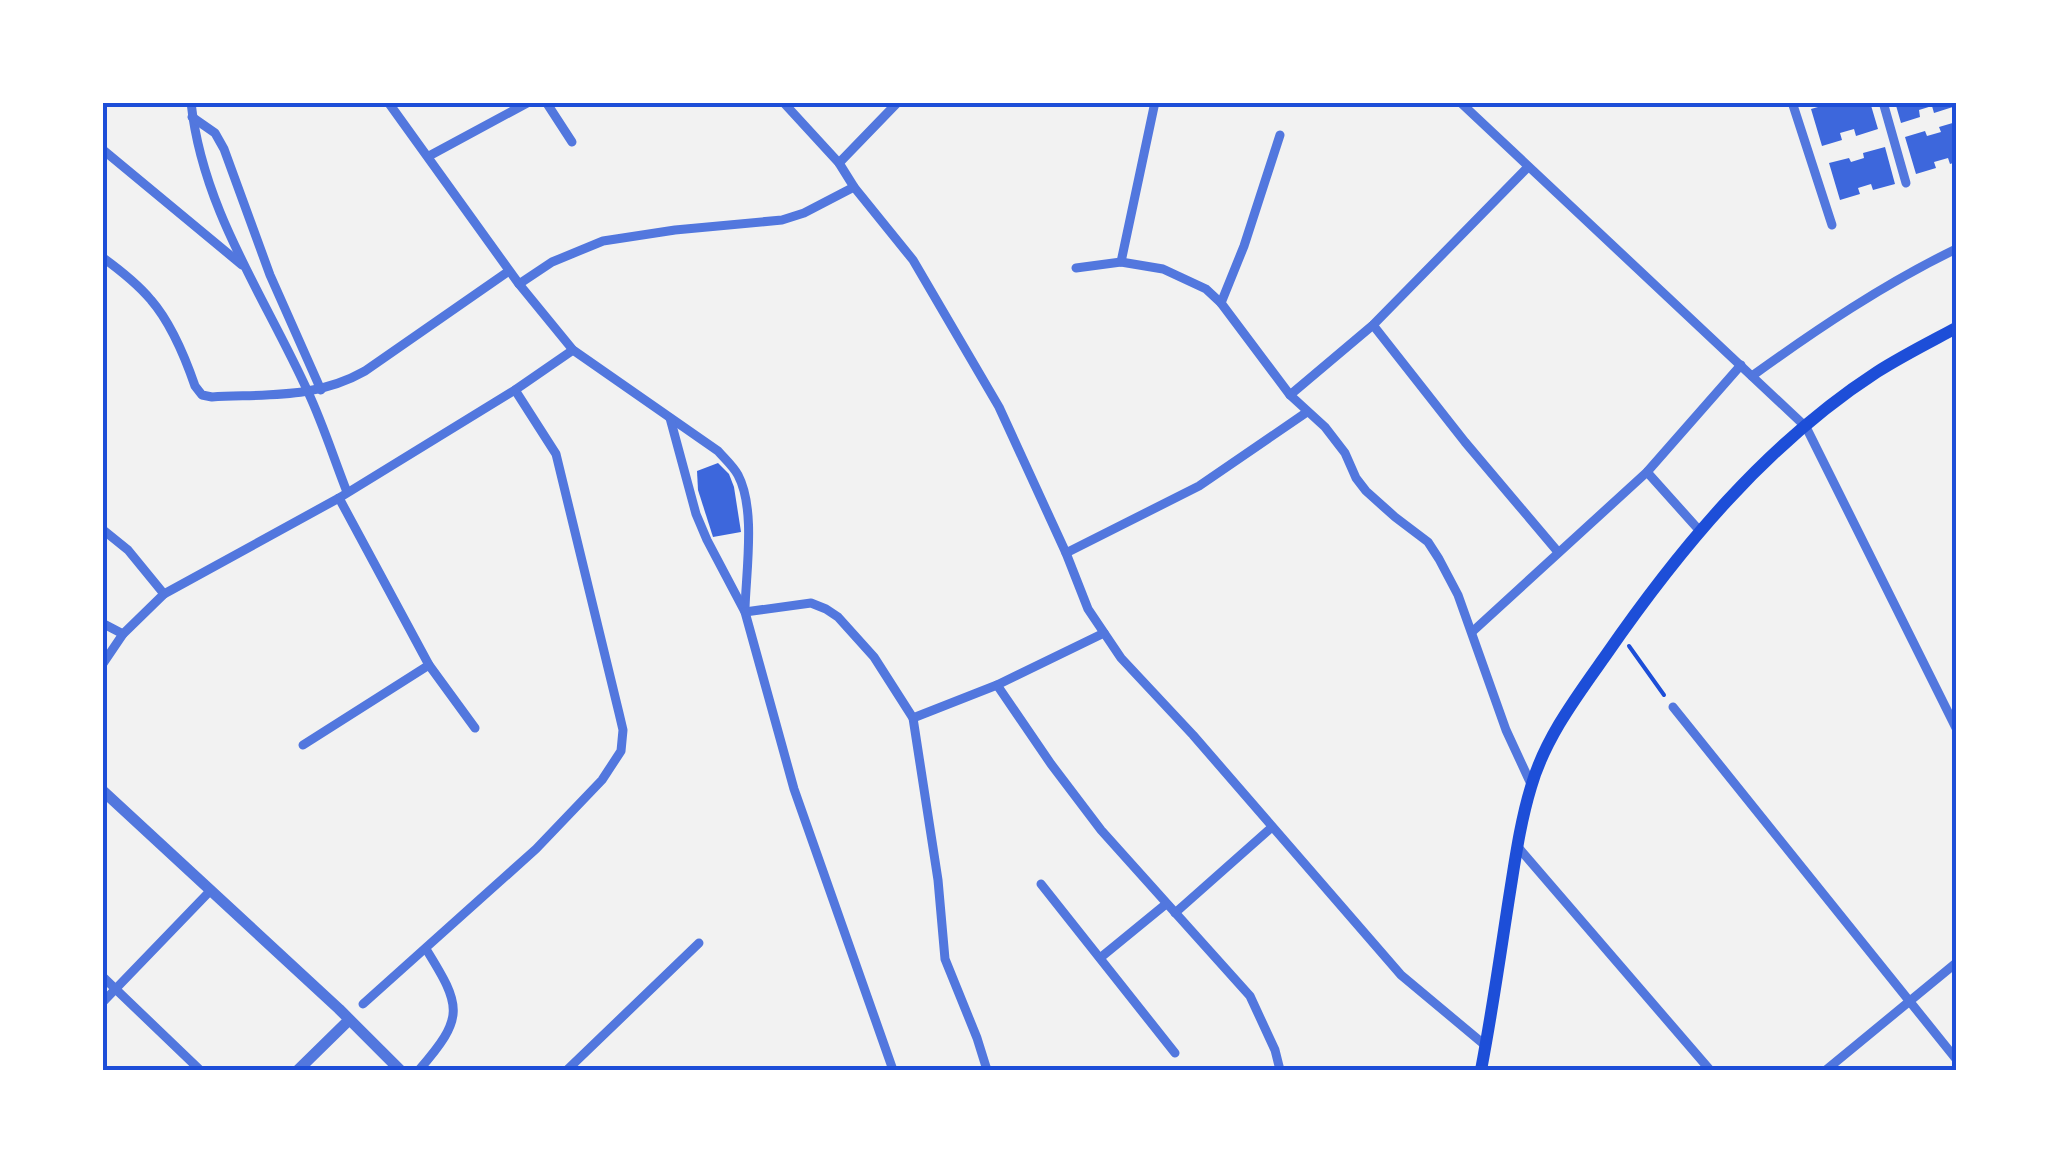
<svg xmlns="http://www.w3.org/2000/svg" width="2059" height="1173" font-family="'PT Sans Narrow',sans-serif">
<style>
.building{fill:#3d67dc}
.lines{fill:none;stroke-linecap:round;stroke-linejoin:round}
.path{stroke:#1d4ed8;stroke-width:4}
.minor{stroke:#5277de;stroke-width:9}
.tertiary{stroke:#5277de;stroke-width:11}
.secondary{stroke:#1d4ed8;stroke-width:12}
.neatline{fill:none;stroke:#1d4ed8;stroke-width:4}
</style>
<rect width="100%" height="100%" fill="#f2f2f2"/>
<g class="building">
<polygon points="1846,102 1870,102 1878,129 1856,136 1854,129 1840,133 1842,140 1822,146 1811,109 1832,103 1833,107"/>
<polygon points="1895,102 1955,102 1956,106 1934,113 1932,106 1919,110 1920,117 1901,123"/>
<polygon points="1956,122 1956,162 1950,164 1948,158 1934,162 1936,168 1916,174 1905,137 1925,131 1927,136 1941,132 1939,127"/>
<polygon points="1885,147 1895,184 1873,190 1871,184 1858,188 1860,194 1840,200 1829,163 1849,158 1851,162 1864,158 1863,153"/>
<polygon points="718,463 729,474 734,487 741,532 713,537 698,490 697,471"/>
</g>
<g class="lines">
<polyline class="path" points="1629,646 1664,695"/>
<g class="minor">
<path d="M191 102C202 209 265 297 308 392 323 424 334 459 347 492"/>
<path d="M388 102 519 284 573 350 718 451C725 459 733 466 738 475 756 509 746 571 745 609"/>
<polyline points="546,102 572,142"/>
<polyline points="783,102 839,163 854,187 913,260 999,407 1066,553 1088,609 1121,658 1193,735 1401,975 1486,1046"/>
<polyline points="1460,102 1806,427 1956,728"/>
<polyline points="1792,102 1832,225"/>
<polyline points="1883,102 1906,183"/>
<polyline points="192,117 215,133 224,149 270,275 321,390"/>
<polyline points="102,149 242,265"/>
<polyline points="429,156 529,102"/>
<polyline points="839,163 898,102"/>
<path d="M102 257C120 270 137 283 151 300 171 323 185 357 195 386L202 395 212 397C266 394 316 399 365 371L509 271"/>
<polyline points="1121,262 1155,102"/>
<polyline points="1076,268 1121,262 1163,269 1206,289 1221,303 1290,395 1325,427 1345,453 1356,478 1366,491 1395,517 1428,542 1439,559 1458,595 1506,730 1531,784"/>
<polyline points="519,284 552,262 603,241 675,230 782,220 804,213 854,187"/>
<polyline points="1221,303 1244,246 1280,135"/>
<polyline points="1373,325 1465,442 1558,552"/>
<path d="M1752 376C1817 329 1884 284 1956 249"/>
<polyline points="1290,395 1373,325 1528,167"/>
<polyline points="670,418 696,514 707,540 745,612 794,789 893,1070"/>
<polyline points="1647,472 1699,530"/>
<polyline points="339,498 429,665 475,728"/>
<polyline points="102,529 128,550 164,594"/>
<polyline points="1066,553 1199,486 1307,412"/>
<polyline points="745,612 811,603 826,609 838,617 874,657 913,718 938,880 945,959 977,1038 987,1070"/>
<polyline points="102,623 123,634"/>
<polyline points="1472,632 1647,472 1741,365"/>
<polyline points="102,665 123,634 164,594 339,498 515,390 573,350"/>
<polyline points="997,685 1051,764 1101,830 1250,996 1275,1050 1280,1070"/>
<polyline points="1673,707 1956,1059"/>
<polyline points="913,718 997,685 1104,633"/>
<polyline points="303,745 429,665"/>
<polyline points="1517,846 1710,1070"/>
<polyline points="1041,884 1175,1053"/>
<polyline points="1175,913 1272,827"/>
<polyline points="1100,958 1166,904"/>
<polyline points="102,976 200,1070"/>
<polyline points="102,1003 211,890"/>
<polyline points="363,1004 536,849 602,780 621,751 623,730 619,713 556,454 515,390"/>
<path d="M419 1070C465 1017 462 1007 426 949"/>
<polyline points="567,1070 699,943"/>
<polyline points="1826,1070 1956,963"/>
</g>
<g class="tertiary">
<polyline points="102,790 339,1009 400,1070"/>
<polyline points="298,1070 349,1020"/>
</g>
<path class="secondary" d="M1481 1070C1492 1013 1500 956 1509 898 1515 861 1520 823 1531 787 1545 738 1577 696 1606 655 1680 548 1766 444 1877 372 1902 356 1930 342 1956 328"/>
</g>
<rect width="2059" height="1173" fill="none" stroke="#ffffff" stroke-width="210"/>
<rect x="105" y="105" width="1849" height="963" class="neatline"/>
</svg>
